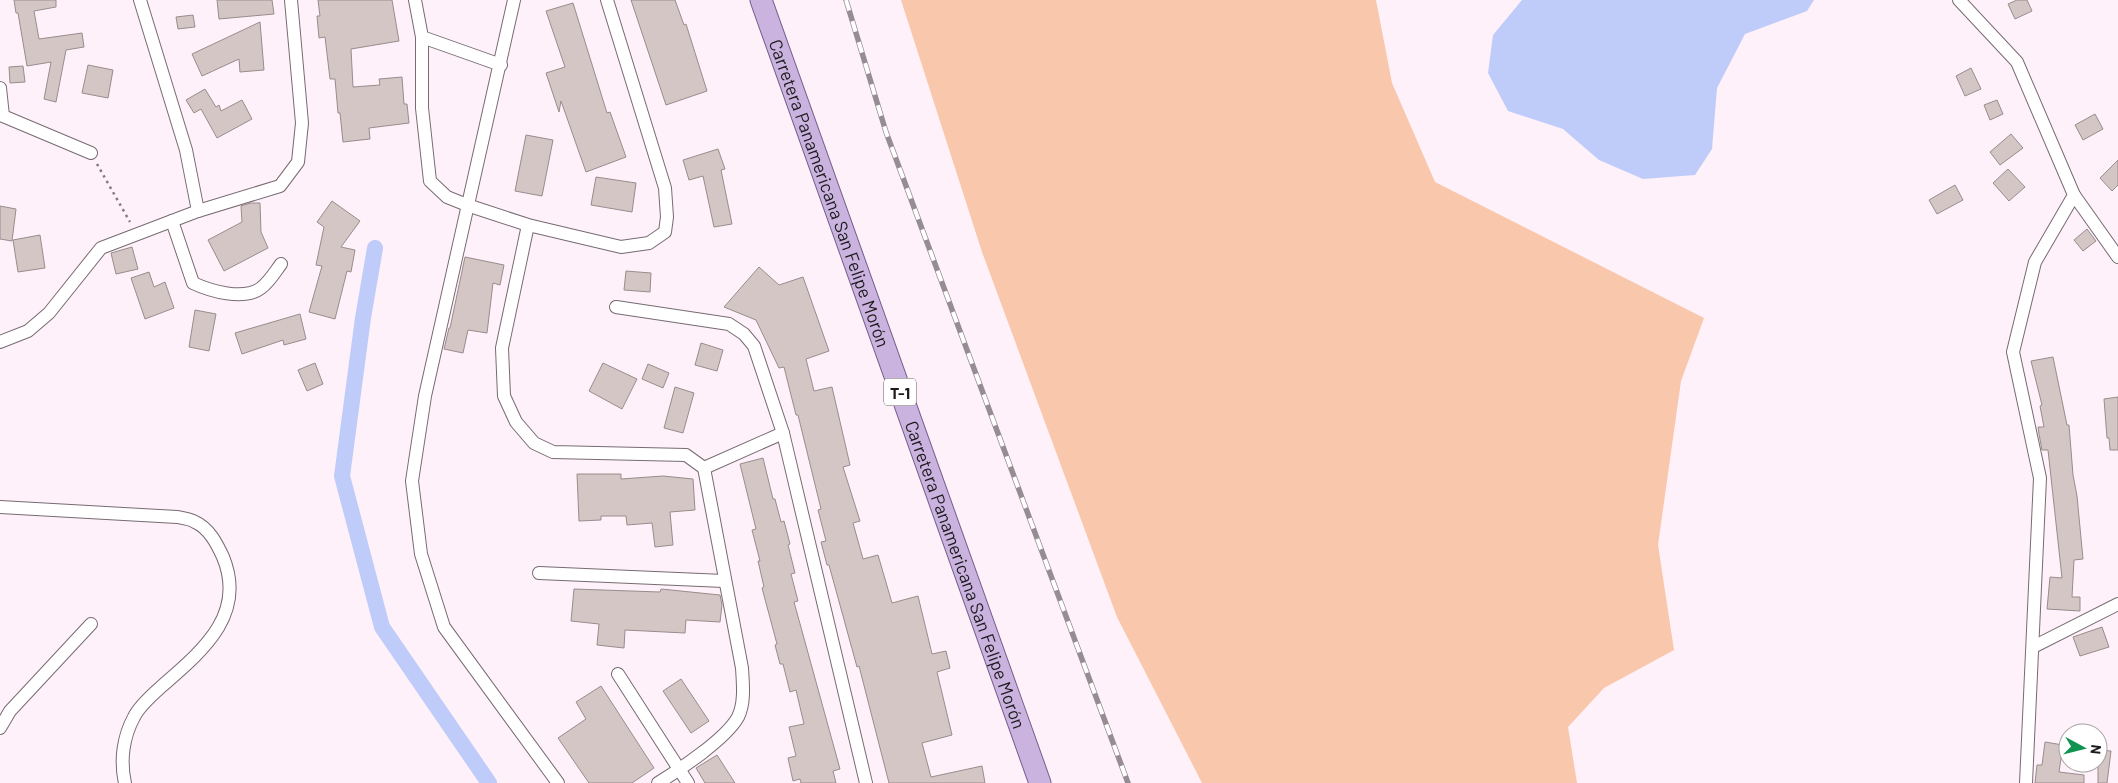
<svg xmlns="http://www.w3.org/2000/svg" width="2118" height="783" font-family="Barlow,sans-serif">
<style>
.green{fill:#f9c7ab}
.water{fill:#bfccf9}
.lines{fill:none;stroke-linecap:round;stroke-linejoin:round}
.canal{stroke:#bfccf9;stroke-width:16}
.building{fill:#d5c6c6;stroke:#9a8b8c}
.minor-casing{stroke:#776b72;stroke-width:14}
.primary-casing{stroke:#765d8d;stroke-width:23}
.path{stroke:#847c81;stroke-width:2.5;stroke-dasharray:2.5 4;stroke-linecap:butt}
.minor{stroke:#fff;stroke-width:12}
.primary{stroke:#cab4df;stroke-width:21}
.rail-casing{stroke:#968d93;stroke-width:5.5}
.rail{stroke:#fff;stroke-width:4;stroke-dasharray:11;stroke-linecap:butt}
.labels{text-anchor:middle;dominant-baseline:central;stroke-width:4;stroke-linejoin:round;paint-order:stroke}
.shield{fill:#fff;stroke:#615e60;stroke-width:1}
.shield-label{font-size:16px;font-weight:bold;fill:#1d191c}
.street-label{font-size:18px;fill:#1d191c;stroke:#fff}
</style>
<rect width="100%" height="100%" fill="#fef1f9"/>
<polygon class="green" points="901,0 1376,0 1392,83 1435,182 1704,318 1681,381 1658,545 1674,650 1604,688 1568,727 1577,783 1202,783 1117,617 982,252"/>
<polygon class="water" points="1522,0 1814,0 1807,11 1745,34 1717,88 1712,149 1695,175 1643,179 1599,160 1563,129 1508,111 1488,73 1493,35"/>
<g class="lines">
<polyline class="canal" points="375,248 363,318 342,476 382,627 489,783"/>
</g>
<g class="building">
<polygon points="14,0 56,0 56,7 34,11 39,39 82,33 84,47 66,50 56,102 44,99 51,62 27,66 18,13 16,13"/>
<polygon points="217,0 272,0 274,14 219,19"/>
<polygon points="318,0 392,0 399,41 351,49 353,87 380,85 379,79 402,77 404,104 407,104 409,123 369,128 370,139 343,142 340,113 338,113 335,79 330,79 325,37 319,38 317,16 320,16"/>
<polygon points="631,0 675,0 684,25 686,24 707,91 666,105"/>
<polygon points="2017,0 2027,0 2032,11 2015,19 2008,4"/>
<polygon points="573,3 607,113 610,112 626,157 586,172 561,101 559,112 546,73 565,67 546,11"/>
<polygon points="193,15 195,27 178,29 176,17"/>
<polygon points="260,22 264,70 240,72 239,59 202,76 192,54"/>
<polygon points="88,65 113,70 108,98 82,93"/>
<polygon points="23,66 25,82 10,83 9,67"/>
<polygon points="1971,68 1981,89 1965,96 1956,76"/>
<polygon points="205,89 216,107 219,105 221,111 242,100 252,119 217,138 201,109 194,113 186,100"/>
<polygon points="1997,100 2003,114 1990,120 1984,105"/>
<polygon points="2095,114 2103,129 2083,140 2075,125"/>
<polygon points="2011,134 2023,148 2000,165 1990,152"/>
<polygon points="526,135 553,140 542,196 515,191"/>
<polygon points="718,149 725,169 721,170 732,224 714,227 703,176 689,180 683,160"/>
<polygon points="2118,160 2118,185 2112,191 2100,178"/>
<polygon points="2008,169 2025,187 2009,201 1993,183"/>
<polygon points="596,177 636,183 632,212 591,205"/>
<polygon points="1955,185 1963,200 1937,214 1929,200"/>
<polygon points="332,201 360,221 341,247 355,250 351,272 347,271 335,319 309,312 322,266 316,265 324,227 317,222"/>
<polygon points="251,203 260,203 261,232 268,248 224,271 208,240 242,222 241,206"/>
<polygon points="0,206 16,209 12,241 0,239"/>
<polygon points="2087,229 2096,241 2083,251 2074,240"/>
<polygon points="40,235 45,268 18,272 13,240"/>
<polygon points="132,247 138,269 116,274 111,253"/>
<polygon points="465,257 504,265 500,285 493,283 487,333 468,330 463,353 444,349 449,328 450,328"/>
<polygon points="759,267 779,285 803,277 829,351 806,359 814,391 832,387 850,465 843,467 860,521 853,523 863,559 878,555 892,603 918,596 932,654 946,651 950,668 937,672 952,735 922,743 931,777 982,766 985,783 889,783 859,666 857,667 829,565 827,565 821,542 826,541 818,510 821,509 798,415 796,415 784,367 779,368 756,320 724,307"/>
<polygon points="626,271 651,273 650,292 624,290"/>
<polygon points="149,272 154,287 165,282 174,308 145,319 131,278"/>
<polygon points="195,310 216,314 209,351 189,347"/>
<polygon points="300,314 306,339 284,345 283,340 242,354 235,333"/>
<polygon points="701,343 723,350 717,371 695,365"/>
<polygon points="2053,357 2067,425 2069,425 2073,475 2077,496 2083,559 2074,560 2072,597 2080,597 2080,611 2047,609 2050,577 2062,578 2048,450 2042,450 2039,434 2038,427 2044,427 2040,406 2042,405 2031,361"/>
<polygon points="315,363 323,384 307,391 298,370"/>
<polygon points="603,363 637,379 622,409 589,391"/>
<polygon points="648,364 669,373 663,388 642,379"/>
<polygon points="675,387 694,393 683,433 664,428"/>
<polygon points="2118,397 2118,450 2110,450 2109,438 2107,438 2104,399"/>
<polygon points="763,458 773,499 775,499 781,522 784,521 790,544 788,545 795,573 791,574 798,601 794,602 840,769 833,771 836,783 801,783 800,779 793,781 788,758 796,756 789,727 804,724 796,690 790,692 783,664 780,664 775,645 777,644 762,588 764,587 758,561 760,561 752,530 756,529 740,464"/>
<polygon points="577,474 621,474 621,479 663,476 693,479 695,510 670,512 673,545 655,547 652,523 627,525 626,516 601,516 601,520 579,521"/>
<polygon points="574,589 660,592 661,589 720,595 722,605 720,622 686,620 685,633 625,630 624,648 597,645 599,624 571,621"/>
<polygon points="2102,627 2109,647 2080,656 2073,637"/>
<polygon points="681,679 709,721 691,733 663,691"/>
<polygon points="601,686 654,768 632,783 589,783 558,738 586,719 576,702"/>
<polygon points="2045,742 2063,745 2059,772 2084,775 2084,783 2035,783 2037,765 2042,765"/>
<polygon points="2098,750 2111,751 2107,783 2098,783"/>
<polygon points="717,755 735,783 705,783 696,768"/>
</g>
<g class="lines">
<g class="minor-casing">
<g id="minor">
<polyline points="140,0 186,150 198,211"/>
<polyline points="415,0 422,37 501,65"/>
<polyline points="514,0 425,396 412,481 421,554 444,627 558,783"/>
<polyline points="1959,0 2017,62 2074,195 2035,262 2013,352 2040,478 2026,783"/>
<polyline points="422,37 422,108 430,181 447,197 467,205 528,225 621,247 649,243 665,232 667,217 665,188 607,0"/>
<polyline points="0,88 3,116 91,153"/>
<polyline points="2074,195 2118,257"/>
<path d="M172 221 193 283C210 291 244 301 261 288 269 282 275 272 281 264"/>
<polyline points="528,225 502,348 504,396 516,422 534,443 553,452 686,455 704,468 783,433"/>
<polyline points="616,307 729,324 744,334 754,346 783,433 866,783"/>
<polyline points="0,342 28,331 49,313 101,248 198,211 280,186 298,162 302,123 291,0"/>
<path d="M0 507 177 517C183 518 190 519 195 522 209 528 217 544 223 557 247 615 202 651 162 686 153 694 139 706 134 717 123 737 120 761 125 783"/>
<polyline points="539,573 724,581"/>
<polyline points="2033,647 2118,604"/>
<polyline points="618,674 688,783"/>
<polyline points="0,728 10,711 91,624"/>
<path d="M658 783C679 770 726 739 738 717 745 703 743 684 742 668L704 468"/>
</g>
</g>
<g class="primary-casing">
<g id="primary">
<path id="s1" d="M761 0 1040 783"/>
</g>
</g>
<polyline class="path" points="97,164 130,222"/>
<use href="#minor" class="minor"/>
<use href="#primary" class="primary"/>
<g class="rail-casing">
<polyline id="rail" points="846,0 886,132 1128,783"/>
</g>
<use href="#rail" class="rail"/>
</g>
<g class="labels">
<rect class="shield" x="884" y="378.5" width="32" height="27" rx="4"/>
<g class="shield-label">
<text x="900" y="392">T-1</text>
</g>
<g class="street-label">
<text stroke="none"><textPath href="#s1" startOffset="205">Carretera Panamericana San Felipe Morón</textPath></text>
<text stroke="none"><textPath href="#s1" startOffset="610">Carretera Panamericana San Felipe Morón</textPath></text>
</g>
</g>
<g transform="translate(2083 748) rotate(97)"><circle r="24" fill="#ffffff" stroke="#a5a3a4"/>
<path d="M0-4L9 19L0 12L-9 19Z" fill="#109351"/>
<text y="-8" font-size="14" font-weight="bold" text-anchor="middle" fill="#1d191c">N</text>
</g>
</svg>
